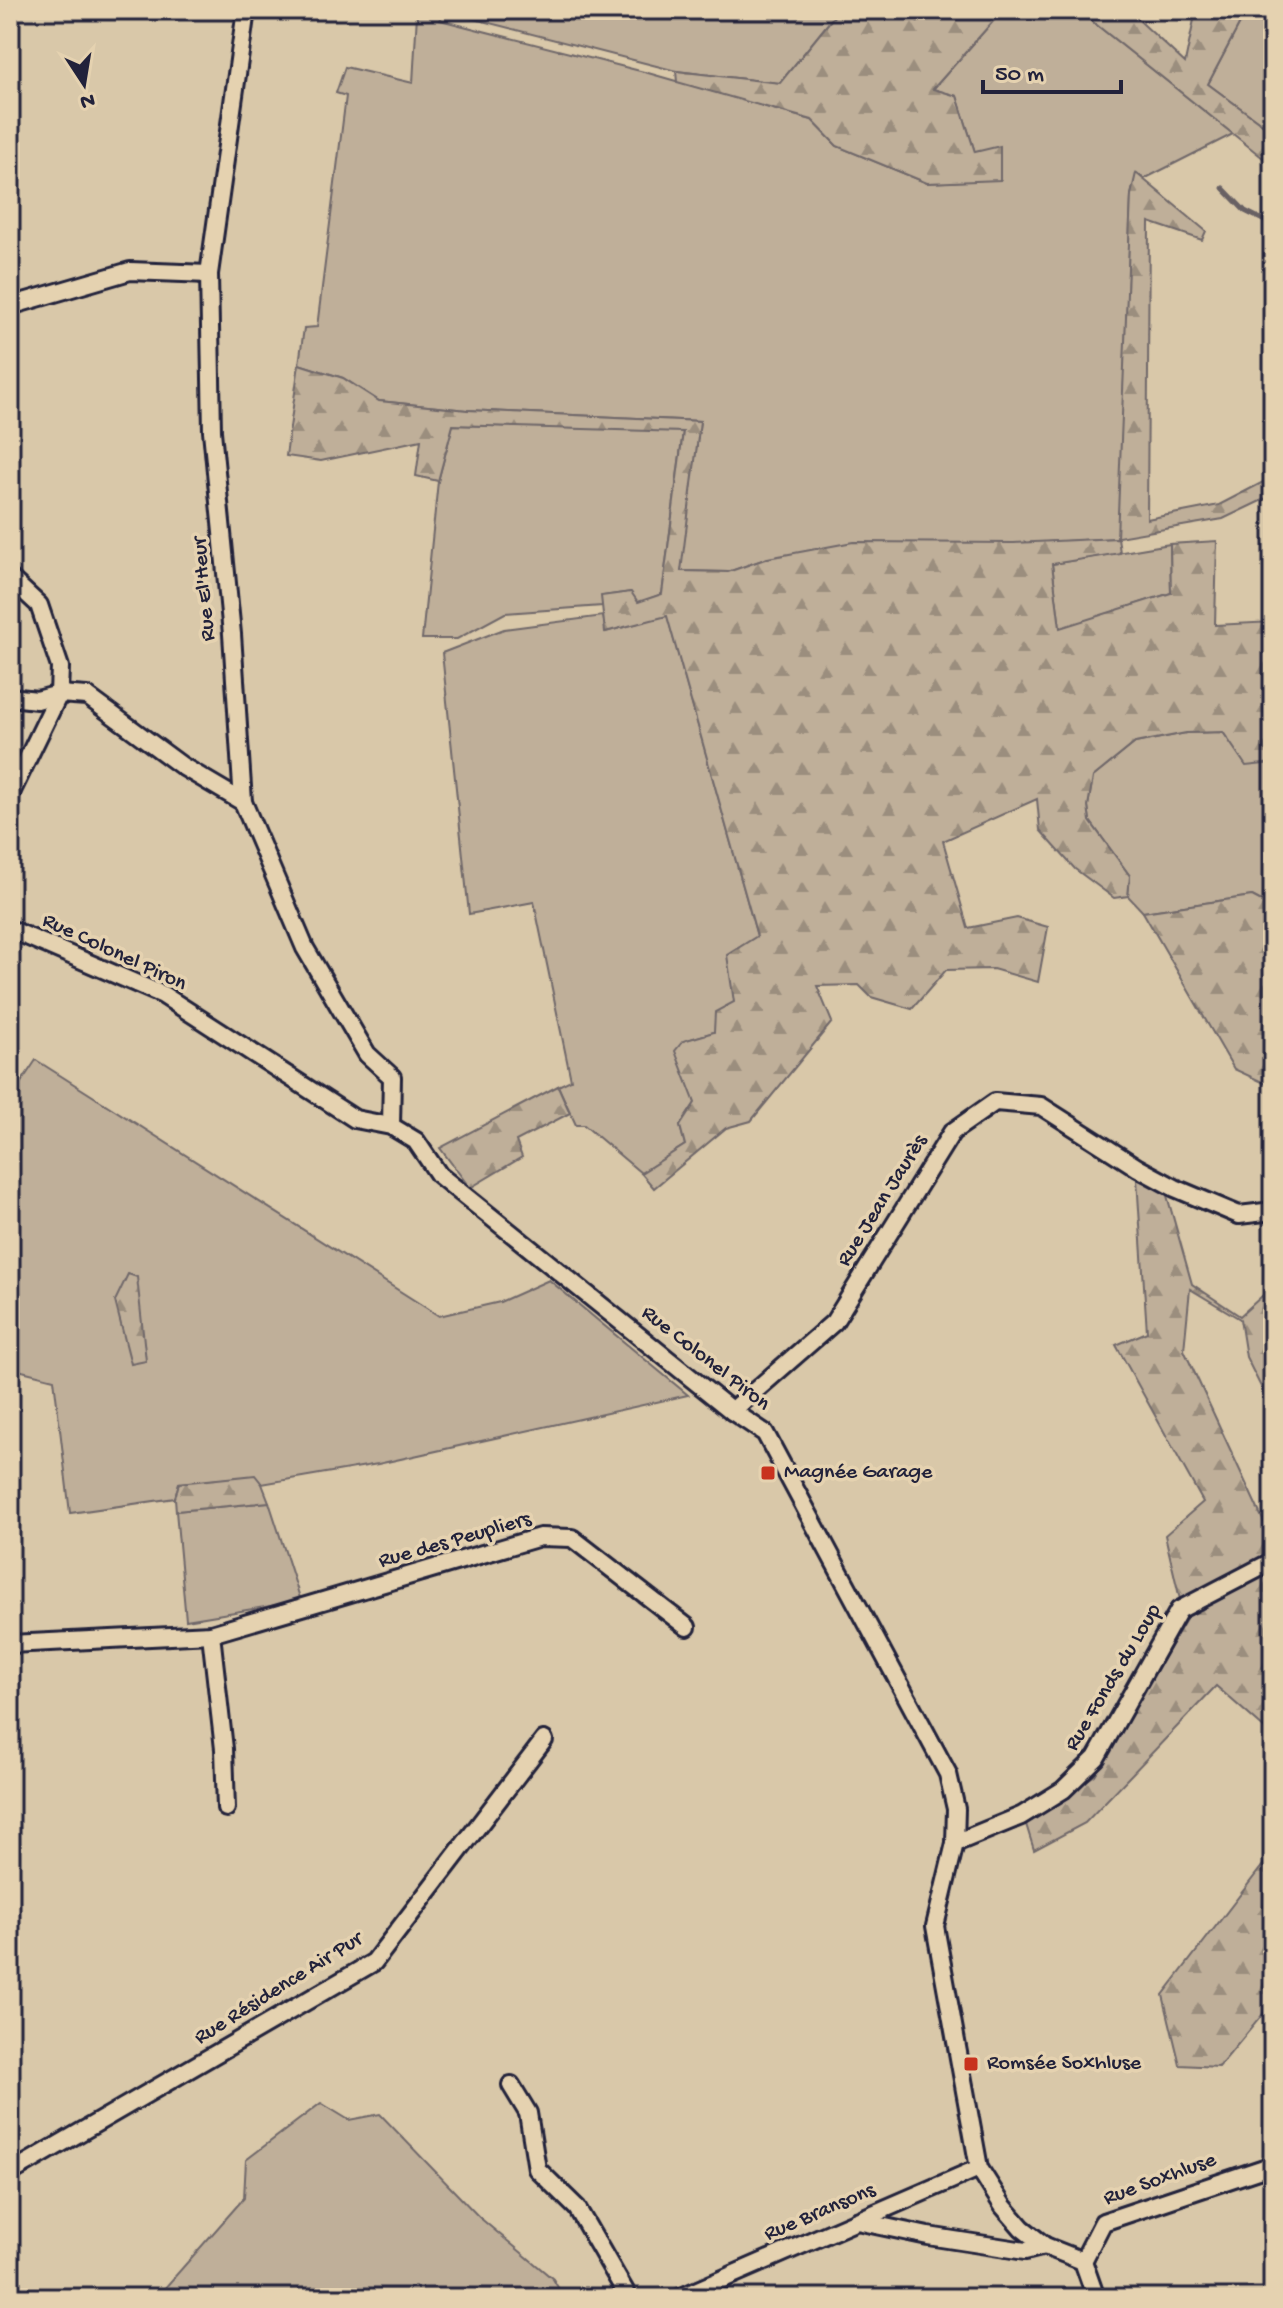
<svg xmlns="http://www.w3.org/2000/svg" width="1283" height="2308" font-family="'Gochi Hand',sans-serif">
<style>
.grass{fill:#bfaf99;stroke:#70686a;stroke-width:2}
.forest{fill:url(#forest-firs);stroke:#70686a;stroke-width:2}
.lines{fill:none;stroke-linecap:round;stroke-linejoin:round}
.stream{stroke:#676064;stroke-width:5}
.minor-casing{stroke:#22223b;stroke-width:22}
.minor{stroke:#e5d2b0;stroke-width:16}
.poi-dot{fill:#c8321e;stroke:#e5d2b0;stroke-width:3}
.labels{text-anchor:middle;dominant-baseline:central;stroke-width:7;stroke-linejoin:round;paint-order:stroke}
.street-label{font-size:22px;fill:#22223b;stroke:#e5d2b0}
.poi-label{font-size:22px;fill:#22223b;stroke:#e5d2b0;text-anchor:start}
</style>
<defs>
<pattern id="forest-firs" width="22" height="20" patternUnits="userSpaceOnUse" patternTransform="scale(2)"><rect width="22" height="20" fill="#bfaf99"/><path d="M5 1l3.5 6h-7zM16 11l3.5 6h-7z" fill="#9b8e7e"/></pattern>
</defs>
<rect width="100%" height="100%" fill="#d9c8a9"/>
<filter id="ink" filterUnits="userSpaceOnUse"><feTurbulence type="fractalNoise" baseFrequency=".0125" numOctaves="2"/><feDisplacementMap in="SourceGraphic" scale="16" xChannelSelector="R" yChannelSelector="G"/><feConvolveMatrix kernelMatrix="1 2 1 2 8 2 1 2 1" color-interpolation-filters="sRGB"/></filter>
<g filter="url(#ink)">
<g class="grass">
<polygon points="421,10 839,10 780,83 676,71 443,11 440,20 648,73 812,120 837,146 927,183 1000,179 975,152 957,96 933,89 1003,10 1078,10 1233,134 1144,179 1137,173 1131,195 1118,538 768,558 728,572 680,571 700,421 467,410 379,401 343,378 299,364 304,328 317,327 346,96 336,93 345,67 413,83 417,14"/>
<polygon points="1247,10 1273,10 1273,132 1208,84"/>
<polygon points="453,425 683,431 662,594 638,603 630,592 602,596 602,606 505,613 457,639 422,639 438,481"/>
<polygon points="1170,544 1171,593 1060,629 1052,564"/>
<polygon points="667,615 757,936 734,1002 714,1032 684,1041 695,1103 680,1126 685,1145 641,1173 584,1125 576,1125 558,1086 571,1080 534,902 469,914 442,653 504,629 603,616 606,632"/>
<polygon points="1223,732 1246,765 1273,763 1273,907 1252,896 1143,912 1128,896 1130,876 1090,821 1088,806 1093,777 1135,743 1186,733"/>
<polygon points="36,1060 439,1316 500,1302 549,1280 688,1395 378,1464 262,1484 254,1476 179,1483 175,1498 70,1513 54,1379 10,1368 10,1099"/>
<polygon points="269,1502 301,1601 186,1620 176,1511"/>
<polygon points="321,2103 349,2120 380,2114 479,2217 553,2279 564,2298 156,2298 244,2198 246,2160"/>
</g>
<g class="forest">
<polygon points="839,10 909,10 918,22 929,10 1003,10 933,89 957,96 975,152 1000,146 1000,180 927,183 837,146 812,120 677,82 676,71 780,83"/>
<polygon points="1078,10 1128,10 1185,63 1196,10 1247,10 1208,84 1273,132 1273,166"/>
<polygon points="1136,173 1206,231 1202,240 1149,222 1147,519 1219,505 1273,477 1273,495 1223,519 1118,537 1120,553 1052,564 1060,628 1171,593 1170,544 1217,541 1215,625 1273,622 1273,763 1246,766 1223,732 1186,733 1135,743 1093,777 1088,806 1090,821 1130,876 1128,896 1114,898 1075,869 1040,830 1037,799 943,841 968,928 1017,918 1048,927 1038,982 993,969 946,970 912,1009 871,997 859,985 817,986 832,1022 751,1121 726,1128 654,1188 641,1173 685,1145 680,1126 695,1103 675,1051 683,1041 714,1032 715,1012 734,1002 727,955 757,936 667,616 605,632 601,596 631,592 638,602 662,594 683,432 453,425 438,481 416,476 421,440 321,461 286,456 299,364 343,378 379,401 467,410 700,421 681,571 728,572 768,558 853,542 1014,543 1117,538 1131,195"/>
<polygon points="1252,896 1273,907 1273,1087 1234,1069 1143,912"/>
<polygon points="558,1086 570,1113 516,1141 522,1157 470,1188 440,1148"/>
<polygon points="1137,1179 1166,1192 1192,1284 1240,1316 1273,1286 1273,1411 1246,1357 1240,1319 1190,1289 1184,1350 1269,1533 1273,1533 1273,1736 1216,1686 1085,1823 1034,1850 1025,1821 1095,1775 1185,1621 1165,1535 1203,1502 1116,1345 1147,1332"/>
<polygon points="128,1274 137,1277 146,1361 131,1364 115,1301"/>
<polygon points="255,1475 262,1484 269,1502 176,1511 175,1498 179,1483"/>
<polygon points="1273,1852 1273,2002 1219,2067 1180,2065 1163,1995"/>
</g>
<g class="lines">
<polyline class="stream" points="1223,188 1245,211 1273,225"/>
<g class="minor-casing">
<g id="minor">
<polyline points="246,10 209,274 212,431 232,634 243,802 305,948 367,1054 392,1077 391,1126"/>
<polyline points="10,306 130,271 209,274"/>
<polyline points="10,578 39,605 60,667 59,694 10,795"/>
<polyline points="10,697 37,700 59,694 87,696 182,766 243,802"/>
<polyline points="10,929 163,995 355,1119 391,1126 416,1141 439,1175 732,1411 765,1433 948,1774 956,1809 955,1843 935,1926 979,2168 1003,2206 1022,2228 1045,2246 1083,2261 1096,2298"/>
<polyline points="732,1411 834,1322 952,1132 995,1102 1041,1106 1138,1168 1175,1188 1239,1215 1273,1211"/>
<polyline points="211,1634 224,1749 226,1808"/>
<polyline points="10,1644 211,1634 540,1537 572,1538 687,1627"/>
<polyline points="955,1843 1021,1816 1063,1790 1096,1758 1179,1610 1273,1561"/>
<polyline points="511,2085 528,2113 537,2169 577,2208 629,2298"/>
<polyline points="10,2173 374,1962 544,1740"/>
<polyline points="857,2221 928,2236 1025,2251 1045,2246"/>
<polyline points="1083,2261 1103,2222 1273,2165"/>
<polyline points="679,2298 979,2168"/>
</g>
</g>
<use href="#minor" class="minor"/>
</g>
</g>
<g class="poi-dot">
<rect x="760" y="1465" width="16" height="16" rx="4"/>
<rect x="963" y="2056" width="16" height="16" rx="4"/>
</g>
<g class="labels">
<g class="street-label">
<text transform="translate(205 589) rotate(-95)">Rue El'Heur</text>
<text transform="translate(114 953) rotate(25)">Rue Colonel Piron</text>
<text transform="translate(883 1201) rotate(-58)">Rue Jean Jaurès</text>
<text transform="translate(705 1359) rotate(38)">Rue Colonel Piron</text>
<text transform="translate(455 1541) rotate(-16)">Rue des Peupliers</text>
<text transform="translate(1114 1678) rotate(-59)">Rue Fonds du Loup</text>
<text transform="translate(279 1989) rotate(-32)">Rue Résidence Air Pur</text>
<text transform="translate(1160 2180) rotate(-20)">Rue Soxhluse</text>
<text transform="translate(820 2213) rotate(-23)">Rue Bransons</text>
</g>
<g class="poi-label">
<text x="784" y="1473">Magnée Garage</text>
<text x="987" y="2064">Romsée Soxhluse</text>
</g>
</g>
<rect width="1283" height="2308" fill="none" stroke="#e5d2b0" stroke-width="40"/>
<rect x="20" y="20" width="1243" height="2268" fill="none" stroke="#22223b" stroke-width="3" filter="url(#ink)"/>
<g transform="translate(84 84) rotate(168)" stroke="#e5d2b0" stroke-width="6" paint-order="stroke">
<path d="M0-6L14 30L0 20L-14 30Z" fill="#22223b"/>
<text y="-12" font-size="22" font-weight="bold" text-anchor="middle" fill="#22223b">N</text>
</g>
<path d="M983 80v12h138v-12" fill="none" stroke="#22223b" stroke-width="4"/>
<text x="995" y="80" font-size="24" fill="#22223b" stroke="#e5d2b0" stroke-width="6" paint-order="stroke">50 m</text>
</svg>
